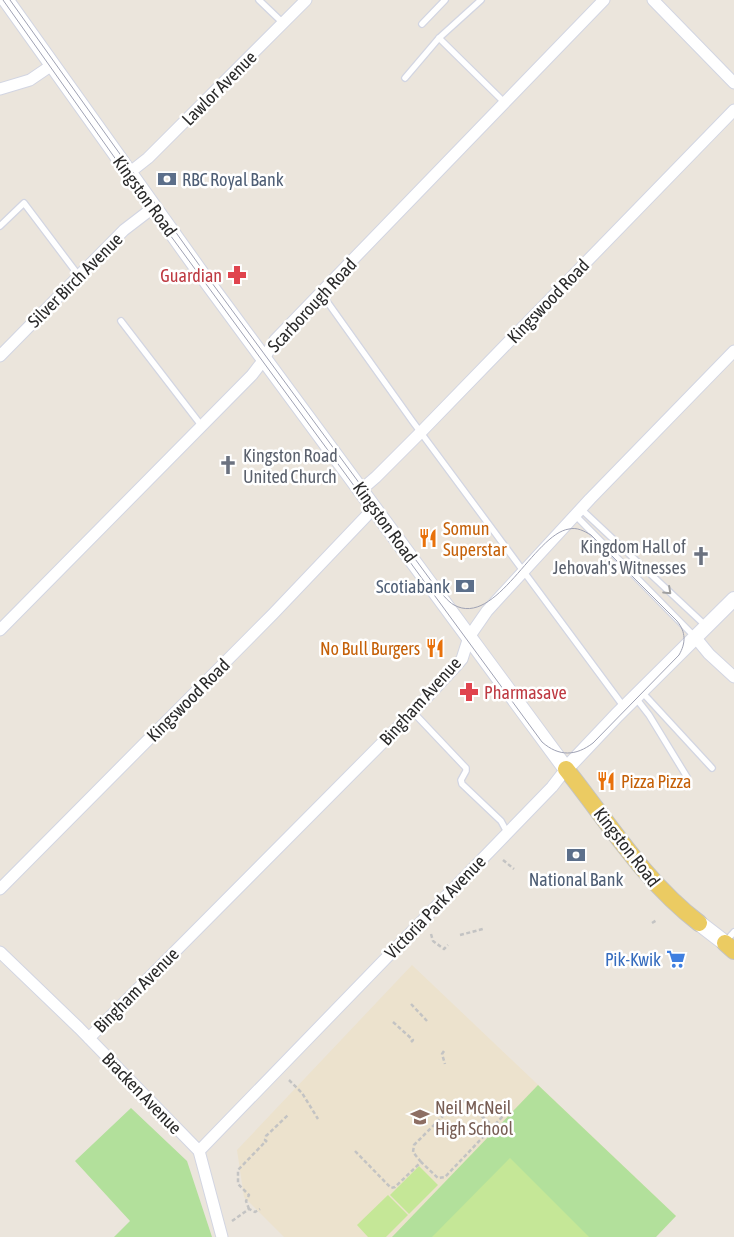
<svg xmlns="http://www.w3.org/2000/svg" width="734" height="1237" font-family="'Asap Condensed',sans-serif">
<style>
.education{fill:#ece2cd}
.green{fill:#b2e09b}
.pitch{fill:#c5e797}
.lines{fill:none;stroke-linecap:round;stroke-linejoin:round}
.service-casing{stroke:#d2d5e2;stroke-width:8}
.minor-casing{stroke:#d2d5e2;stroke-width:13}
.tertiary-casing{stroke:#d2d5e2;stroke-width:16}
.secondary-casing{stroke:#d2d5e2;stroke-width:17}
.primary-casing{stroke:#c3c3c3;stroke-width:18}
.path{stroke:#c3c3c3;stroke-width:2.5;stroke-dasharray:4 2.5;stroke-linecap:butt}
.service{stroke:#fff;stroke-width:5.5}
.minor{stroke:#fff;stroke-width:11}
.tertiary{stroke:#fff;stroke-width:14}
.secondary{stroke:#fff;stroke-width:15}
.primary{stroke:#ebcb62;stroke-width:16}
.tram{stroke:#9fa2b4;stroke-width:1}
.oneway{stroke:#9f9f9f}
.labels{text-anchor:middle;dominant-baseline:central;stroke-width:5;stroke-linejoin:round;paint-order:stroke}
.street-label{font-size:18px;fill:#2a2a2a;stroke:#fff}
.service-label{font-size:18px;fill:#4e5e75;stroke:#fff;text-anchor:start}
.health-label{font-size:18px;fill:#be3a42;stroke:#fff;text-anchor:end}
.worship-label{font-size:18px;fill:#5b616d;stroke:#fff;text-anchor:start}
.food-label{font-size:18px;fill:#c56008;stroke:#fff;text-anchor:start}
.shop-label{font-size:18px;fill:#366cbe;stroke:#fff;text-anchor:end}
.education-label{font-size:18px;fill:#785e54;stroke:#fff;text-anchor:start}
</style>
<rect width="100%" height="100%" fill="#ebe5dc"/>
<polygon class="education" points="412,965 676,1216 656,1237 284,1237 244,1197 237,1150"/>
<g class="green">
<polygon points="538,1085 676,1216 656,1237 392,1237"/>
<polygon points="131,1108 187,1161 212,1237 114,1237 130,1221 75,1161"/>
</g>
<g class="pitch">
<polygon points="510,1158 589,1237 432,1237"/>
<polygon points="419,1166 438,1185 409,1214 390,1195"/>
<polygon points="388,1195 408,1215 386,1237 368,1237 357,1225"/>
</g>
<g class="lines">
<g class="service-casing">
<g id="service">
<polyline points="259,0 283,23"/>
<polyline points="422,24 445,0"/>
<polyline points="439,38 505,103"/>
<polyline points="405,78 439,38 481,0"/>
<polyline points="0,226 24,203 79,276"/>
<polyline points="321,293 413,422 624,707"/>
<polyline points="121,321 201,425"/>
<polyline points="581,509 706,626"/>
<polyline points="576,516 695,637"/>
<polyline points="641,691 712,768"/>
<polyline points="635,697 649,715 687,777"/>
<polyline points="413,712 466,768 466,771 461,780 462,784 501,821 507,832"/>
<polyline points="726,941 734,932"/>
</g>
</g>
<g class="minor-casing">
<g id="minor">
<polyline points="653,0 734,83"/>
<polyline points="0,89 30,80 52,65"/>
<polyline points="129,173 148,158 306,0"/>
<polyline points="0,356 124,230 154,207"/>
<polyline points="361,490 376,477 421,432 734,110"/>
<polyline points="0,630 252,375 262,362 275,340 604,0"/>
<polyline points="695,637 709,654 734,677"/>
<polyline points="0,889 273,614 374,508"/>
<polyline points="0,952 79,1028 199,1151 222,1237"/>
<polyline points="89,1038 413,712 456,666 462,659 469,637 487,611 590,499 734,351"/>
<polyline points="199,1151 552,787 566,769"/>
</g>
</g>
<g class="tertiary-casing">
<polyline id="tertiary" points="566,769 617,715 734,599"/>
</g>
<g class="secondary-casing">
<g id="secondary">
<polyline points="6,0 208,283 566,769"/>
<polyline points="699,923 725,943"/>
</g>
</g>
<g class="primary-casing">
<g id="primary">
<path d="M566 769C608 822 645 882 699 923"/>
<polyline points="725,943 734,951"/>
</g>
</g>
<g class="path">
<polyline points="503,860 514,869"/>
<polyline points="652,923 657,920"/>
<polyline points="431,934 433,941 444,949 448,945"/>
<polyline points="460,935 483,929"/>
<polyline points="411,1004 427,1021"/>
<polyline points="393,1022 413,1040 411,1042"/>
<polyline points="444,1051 442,1054 445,1064"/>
<polyline points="289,1080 302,1093 318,1119"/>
<polyline points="267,1142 265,1140 266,1136 288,1115"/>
<polyline points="355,1151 391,1188 395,1187 421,1162 438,1178 445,1177 504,1115 503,1107"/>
<polyline points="421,1162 413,1152 414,1145 454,1105 464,1101 493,1126"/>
<polyline points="249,1209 246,1201 249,1195 238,1184 238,1170 266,1141"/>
<polyline points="232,1221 249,1209 255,1212 260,1209"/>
</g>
<use href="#service" class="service"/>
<use href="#minor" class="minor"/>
<use href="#tertiary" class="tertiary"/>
<use href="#secondary" class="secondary"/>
<use href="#primary" class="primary"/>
<path class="tram" d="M3 0 151 209 542 742C559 757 576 756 593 743L679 655C686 643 686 632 677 621L591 535C584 531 577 527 569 529 534 534 496 628 454 605 447 601 441 592 435 586L212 283 10 0"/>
</g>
<defs><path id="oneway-chevron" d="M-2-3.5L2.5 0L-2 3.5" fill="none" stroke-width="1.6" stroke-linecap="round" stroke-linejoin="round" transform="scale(1.25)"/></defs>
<use class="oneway" href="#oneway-chevron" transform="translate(668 591) rotate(43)"/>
<defs>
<g id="bank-bare" transform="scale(1.5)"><path d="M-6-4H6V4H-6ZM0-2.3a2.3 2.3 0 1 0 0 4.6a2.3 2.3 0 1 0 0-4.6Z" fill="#5c6f8a" stroke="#fff" stroke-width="2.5" paint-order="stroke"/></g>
<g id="pharmacy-bare" transform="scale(1.5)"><path d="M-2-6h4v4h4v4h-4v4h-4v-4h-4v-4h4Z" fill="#e0444e" stroke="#fff" stroke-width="2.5" paint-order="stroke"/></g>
<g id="church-bare" transform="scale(1.5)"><path d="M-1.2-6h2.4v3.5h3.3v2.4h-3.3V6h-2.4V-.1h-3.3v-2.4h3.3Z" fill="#6b7280" stroke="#fff" stroke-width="2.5" paint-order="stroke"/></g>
<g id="restaurant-bare" transform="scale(1.5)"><path d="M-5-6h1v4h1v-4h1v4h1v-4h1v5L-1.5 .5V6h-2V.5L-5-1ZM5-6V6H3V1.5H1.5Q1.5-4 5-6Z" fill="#e8710a" stroke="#fff" stroke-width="2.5" paint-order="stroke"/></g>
<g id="supermarket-bare" transform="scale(1.5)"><path d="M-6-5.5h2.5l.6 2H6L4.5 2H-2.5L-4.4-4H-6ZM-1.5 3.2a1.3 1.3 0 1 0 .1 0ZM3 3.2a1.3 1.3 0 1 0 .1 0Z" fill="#3f7fe0" stroke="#fff" stroke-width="2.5" paint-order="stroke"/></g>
<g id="school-bare" transform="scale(1.5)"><path d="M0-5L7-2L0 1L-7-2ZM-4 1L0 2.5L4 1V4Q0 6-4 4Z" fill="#8d6e63" stroke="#fff" stroke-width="2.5" paint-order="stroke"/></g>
</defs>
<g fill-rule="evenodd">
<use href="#bank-bare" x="167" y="179"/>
<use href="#pharmacy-bare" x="237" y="275"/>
<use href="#church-bare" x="228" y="465"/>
<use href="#restaurant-bare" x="428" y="538"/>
<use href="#church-bare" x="701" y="556"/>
<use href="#bank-bare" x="465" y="586"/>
<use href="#restaurant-bare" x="435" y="648"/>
<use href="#pharmacy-bare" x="469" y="692"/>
<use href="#restaurant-bare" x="606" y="781"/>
<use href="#bank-bare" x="576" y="855"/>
<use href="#supermarket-bare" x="676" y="959"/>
<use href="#school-bare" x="420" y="1117"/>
</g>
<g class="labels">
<g class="street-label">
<text transform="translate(219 88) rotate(-45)">Lawlor Avenue</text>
<text transform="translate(145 196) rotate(54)">Kingston Road</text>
<text transform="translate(75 280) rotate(-45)">Silver Birch Avenue</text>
<text transform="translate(548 301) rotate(-46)">Kingswood Road</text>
<text transform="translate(312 305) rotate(-47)">Scarborough Road</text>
<text transform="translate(385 522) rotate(54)">Kingston Road</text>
<text transform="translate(188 700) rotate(-45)">Kingswood Road</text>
<text transform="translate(420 701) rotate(-48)">Bingham Avenue</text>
<text transform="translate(627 847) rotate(52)">Kingston Road</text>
<text transform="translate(435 907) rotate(-46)">Victoria Park Avenue</text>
<text transform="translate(136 990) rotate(-45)">Bingham Avenue</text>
<text transform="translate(142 1093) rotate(46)">Bracken Avenue</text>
</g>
<g class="service-label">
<text x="182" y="179">RBC Royal Bank</text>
<text x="450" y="586" text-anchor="end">Scotiabank</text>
<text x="576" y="879" text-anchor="middle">National Bank</text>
</g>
<g class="health-label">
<text x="222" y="275">Guardian</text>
<text x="484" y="692" text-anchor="start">Pharmasave</text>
</g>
<g class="worship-label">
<text x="243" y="455">Kingston Road<tspan x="243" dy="21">United Church</tspan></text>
<text x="686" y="546" text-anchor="end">Kingdom Hall of<tspan x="686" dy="21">Jehovah's Witnesses</tspan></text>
</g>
<g class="food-label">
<text x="443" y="528">Somun<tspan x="443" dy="21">Superstar</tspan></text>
<text x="420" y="648" text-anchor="end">No Bull Burgers</text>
<text x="621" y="781">Pizza Pizza</text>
</g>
<g class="shop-label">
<text x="661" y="959">Pik-Kwik</text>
</g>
<g class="education-label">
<text x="435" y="1107">Neil McNeil<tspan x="435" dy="21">High School</tspan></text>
</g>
</g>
</svg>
